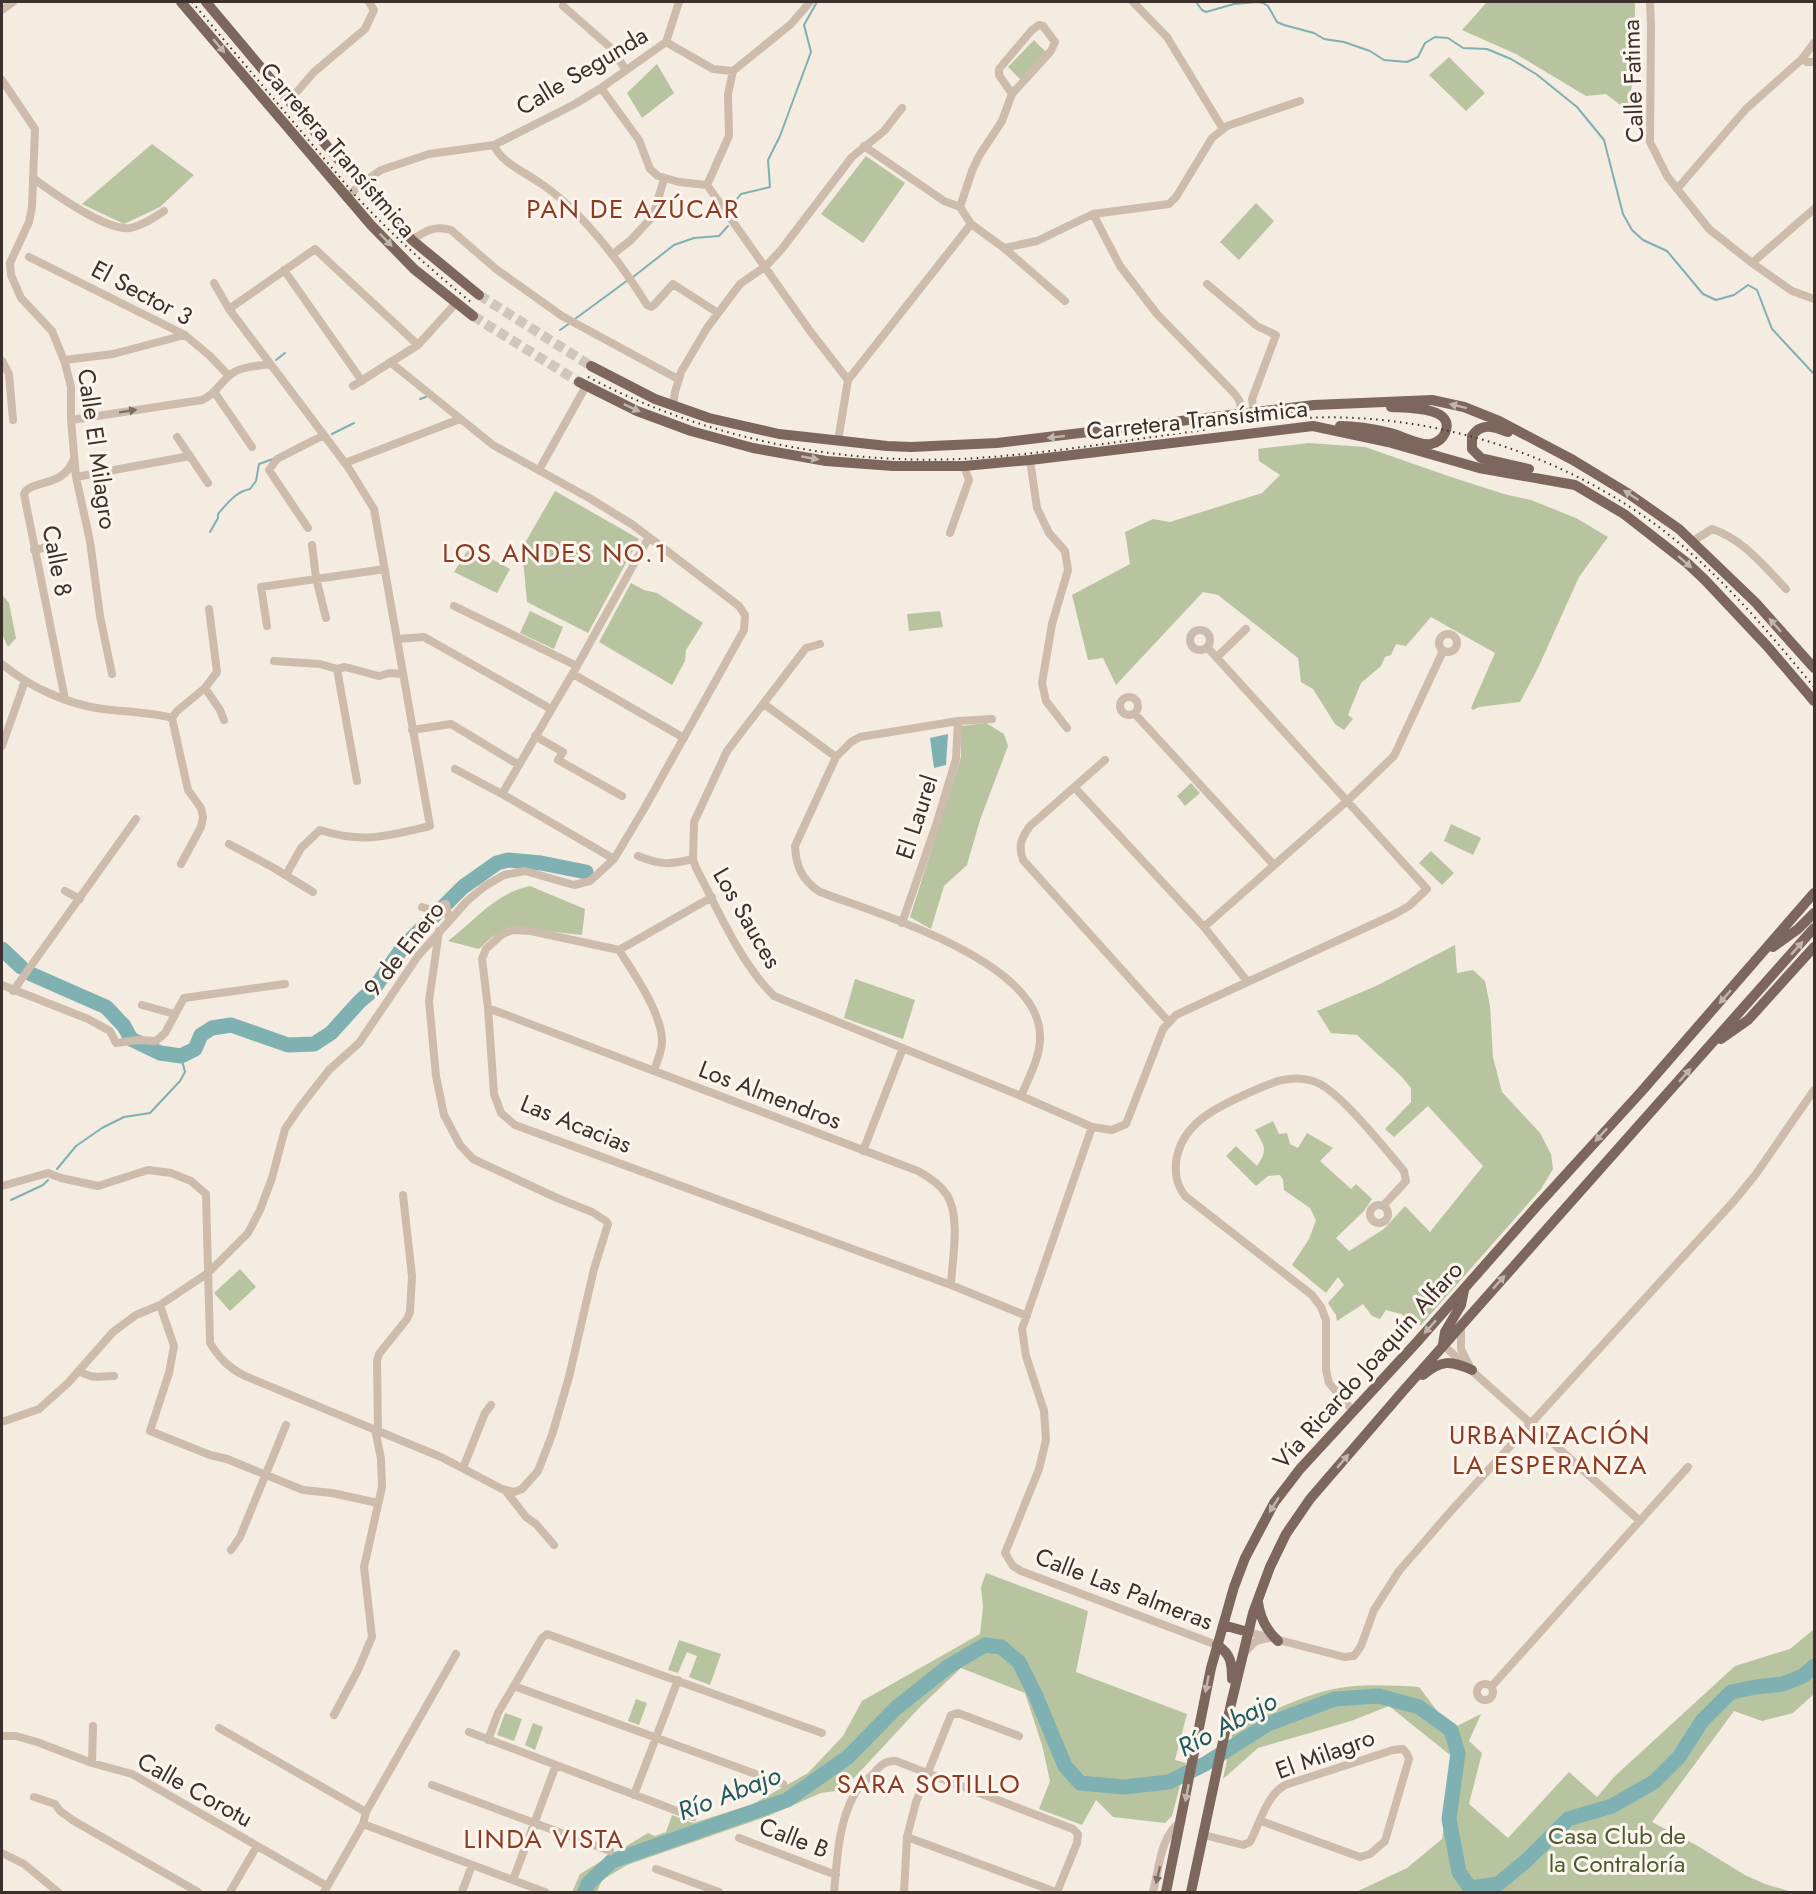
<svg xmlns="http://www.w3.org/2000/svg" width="1816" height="1894" viewBox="0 0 1816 1894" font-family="Jost,sans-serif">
<rect width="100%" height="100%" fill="#f4ebe1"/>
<path fill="#b8c4a0" d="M1487,2H1635L1634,73L1628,111L1606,94L1586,96L1516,54L1462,30Z
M1034,40L1047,53L1022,81L1008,67Z
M1449,57L1485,93L1466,111L1429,75Z
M657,64L674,93L642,118L627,93Z
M152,144L194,175L160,207L124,224L82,204Z
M866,156L905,183L863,243L821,214Z
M1256,203L1274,221L1239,260L1220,242Z
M1309,443L1365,447L1451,477L1504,494L1531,500L1576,518L1608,537L1579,577L1538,668L1520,702L1479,707L1473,710L1471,708L1495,653L1431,617L1406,646L1396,644L1391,655L1385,657L1381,666L1361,683L1348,715L1353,719L1344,730L1335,724L1313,689L1301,682L1298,658L1218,595L1203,592L1116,685L1103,658L1088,660L1072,595L1130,564L1125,532L1153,519L1170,522L1262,493L1280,475L1259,461L1258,449Z
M555,491L639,539L588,633L527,602L522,548Z
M470,547L510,569L497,593L454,572Z
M631,583L644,590L657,593L703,623L686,650L685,661L672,685L599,642Z
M2,595L9,603L16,638L8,647L2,634Z
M530,611L563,627L554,649L520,633Z
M940,611L943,627L909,631L907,614Z
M986,723L1004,734L1008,746L980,820L967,865L944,886L931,929L910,917L961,757V726Z
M1191,783L1200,793L1185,806L1177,796Z
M1451,824L1481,838L1473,855L1444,841Z
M1431,851L1454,873L1442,885L1419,863Z
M530,886L585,909L582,935L509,927L492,937L479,949L448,941C475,921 495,893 530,886Z
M1455,945L1457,973L1473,970L1485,981L1490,1006L1493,1057L1502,1092L1540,1133L1551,1154L1553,1169L1541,1189L1421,1325L1414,1324L1401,1314L1386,1310L1380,1319L1372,1316L1363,1304L1337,1321L1336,1315L1328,1303L1344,1285L1338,1277L1326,1293L1292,1265L1309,1239L1316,1220L1310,1208L1284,1190L1283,1180L1280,1175L1268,1176L1256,1186L1226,1156L1236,1146L1257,1166C1268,1149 1265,1147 1255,1130L1273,1121L1279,1134L1287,1133L1290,1144L1298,1148L1307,1133L1333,1148L1320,1161L1351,1189L1356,1184L1372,1199L1364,1211L1336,1238L1349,1251L1384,1229L1405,1206L1430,1232L1483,1166L1428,1106L1394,1137L1385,1129L1411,1102V1088L1401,1076L1357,1035L1331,1033L1317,1011L1376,986Z
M855,979L915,1000L903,1039L844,1018Z
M240,1269L256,1287L230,1311L214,1293Z
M986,1573L1088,1611L1076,1672L1187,1714L1175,1760L1186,1763L1172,1816L1165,1823L1113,1817L1096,1800L1082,1825L1039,1809L1050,1781L1042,1745L1025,1693L961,1668L920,1707L843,1790L821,1793L768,1816L627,1865L602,1880L597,1892H572L580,1874L648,1833L655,1836L666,1832L672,1815L693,1823L753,1804L808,1773L843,1736L862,1701L980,1634L983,1607L981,1587Z
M1814,1629V1694L1793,1713L1762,1721L1734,1711L1652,1822L1696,1845L1745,1875L1765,1884L1792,1892H1356L1407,1868L1442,1839L1455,1759L1389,1706L1351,1721L1258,1748L1223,1779L1235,1721C1265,1717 1290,1701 1318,1693C1352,1683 1384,1685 1419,1687L1451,1729L1481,1714L1469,1741L1482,1753L1469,1804L1508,1838L1569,1772L1597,1797L1615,1776L1735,1666L1790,1649Z
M679,1640L721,1654L710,1685L689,1677L697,1656L687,1652L678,1673L668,1670Z
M636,1699L647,1703L639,1725L628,1721Z
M505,1713L522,1719L514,1741L497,1735Z
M533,1723L543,1727L535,1750L525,1745Z"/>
<path fill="#7fb0b2" d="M948,734L946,765L934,768L930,738Z"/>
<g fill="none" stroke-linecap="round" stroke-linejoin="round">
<path stroke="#7fb0b2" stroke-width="2" d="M1196,2L1202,10L1206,12L1234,4L1257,2L1263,3L1268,6L1277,22L1284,25L1314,33L1324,39L1344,42L1370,51L1384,60L1407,62L1418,57L1425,43L1435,37L1448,38L1463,48L1487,49L1511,59L1536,74L1577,107L1604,140L1623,214L1632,230L1643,240L1667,251L1703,294L1716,300L1734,295L1748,285L1757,290L1772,329L1814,374
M733,204L741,194L770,187L768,160L780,136L811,52L804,25L817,2
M633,277L674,245L694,238L719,236L728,226
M575,319L628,280
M560,330L570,323
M276,360L285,353
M420,399L426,397
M332,434L354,423
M210,532L218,518V514C227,504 235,492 250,489L256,481L259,464L273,459
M57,1169L76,1146L102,1128L124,1117L150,1113L180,1081L185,1072L181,1056
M11,1200L43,1185L48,1180"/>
<path stroke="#7fb0b2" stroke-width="15" d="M2,949L21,967
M31,974L106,1007L124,1026L131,1039L160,1053L181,1056L195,1049L201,1035L212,1028L231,1025L288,1045L314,1044L331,1033L360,1001L373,990L403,947L463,887L497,863L508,860L541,863L586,872
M585,1892L588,1884L612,1861L787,1800L848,1757L896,1708L949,1666L985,1645L1001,1647L1019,1662L1035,1694L1065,1766L1080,1783L1124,1787L1169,1782L1205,1764L1268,1724L1335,1699L1379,1696L1419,1707L1451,1730L1458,1753L1449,1819L1459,1872L1470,1888L1498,1884L1527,1860L1568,1819L1612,1806L1654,1782L1679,1757L1702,1721L1731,1692L1756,1687L1783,1684L1803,1676L1814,1666"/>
<path stroke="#cfc6bd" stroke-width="10" stroke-dasharray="10 5" stroke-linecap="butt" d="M479,295L591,366
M473,316L579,382"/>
<path stroke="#cdbbac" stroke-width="8" d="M1133,2L1167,37L1223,129
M1650,2L1651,25L1650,142L1667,176L1709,229L1752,263L1792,291L1814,299
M563,6L611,48L626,70
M2,10L13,2
M666,42L713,69L733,71
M1802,59L1807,62H1814
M2,80L35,129L32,207L29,222L10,263L11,275L21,298L52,331L65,363L71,387V420L76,477L90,541L100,616L112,674
M601,88L639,140L650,169L658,176L679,182L707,185
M289,101L314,72L365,29L374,10L369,2
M494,145C500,162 526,173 540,183C581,210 621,263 647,305L651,307L654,305L673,284L718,313
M864,146L944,201L960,207L971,224L1004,248L1065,301
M33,178C53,193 106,231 130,228C142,226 153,218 164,211
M707,185L810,331L848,380
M707,185L729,136L728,94L733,71L791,24L810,2
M1677,189L1746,109L1802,59L1814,43
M346,198L361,184L381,170L429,154L494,145L575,104L601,88L666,42L679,2
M960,207L972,171L979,156L1002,121L1012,94L1051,51L1055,42L1043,26L1039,25L1032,30L999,69V75L1012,94
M1093,214L1120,266L1157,314L1234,393L1239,400L1243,414
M412,240C425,231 435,225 451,230L496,269L562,316L678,379
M1004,248L1037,241L1093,214L1169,204L1176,197L1212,138L1227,126L1300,101
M612,255L631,240L653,216L664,179
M29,257L185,335L210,356L229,376
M1752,263L1814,209
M284,270L362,381
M214,283L229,309L348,467L374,509L430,826C388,836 363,844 320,830L301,848L286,875
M1207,284L1257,326L1276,335L1252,399L1254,412
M229,309L315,249L418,345
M65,360L113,354L185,335
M2,361L9,374L13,420
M353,386L418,345L456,303
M215,393L252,447
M673,405L675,392L681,372L707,328L740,284L766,266L781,250L852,157L884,131L902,108
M71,420L202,400C218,393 222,378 236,371C246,366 259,366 270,364
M177,437L208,483
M838,441L848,380L971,224
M1030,460L1037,508L1049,533L1065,551L1068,570L1052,624L1042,683L1046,701L1067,728
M345,463L460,419
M539,470L586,386
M76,477L190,456
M308,528L269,470L277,459L324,435
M950,533L969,480L964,466
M1693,541L1712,529C1743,539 1764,566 1786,589
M312,545L316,578L326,618
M34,550L53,546
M454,606L577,666
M267,626L261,587L385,569
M1190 640a10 10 0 1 1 20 0a10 10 0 1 1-20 0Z
M1439 643a9 9 0 1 1 18 0a9 9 0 1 1-18 0Z
M398,639L424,637L551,709
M820,644L806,648L727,751L694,822L693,859L696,868C718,909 740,963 774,996L1021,1096L1092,1127L1112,1130L1126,1124L1163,1029L1176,1015L1393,915L1409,906L1427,889L1207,647
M1217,657L1246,629
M274,661L320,664L337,669L345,667L379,676L390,673L403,674
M2,664C30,687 66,704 103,709C126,712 150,712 172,718
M337,669L357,781
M573,674L684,738
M205,688L220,710L224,720
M1120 706a9 9 0 1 1 18 0a9 9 0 1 1-18 0Z
M65,699L24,494C30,479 63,489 74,459
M764,704L836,757
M1135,714L1274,865
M172,718L188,790L201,808L203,817L201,827L181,864
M172,718L177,711L205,688L217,672L209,609
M992,719L958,721L860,737L851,742L836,757L795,846C796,867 802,880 820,892C878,914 1038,960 1040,1035C1041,1056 1029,1077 1021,1096
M412,730L451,724L519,765
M535,736L563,752L558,760L622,796
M2,746L25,681
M1105,760L1030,826C1021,838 1018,846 1023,860L1169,1022
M455,769L502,794L614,859
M1075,788L1204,927L1247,981
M502,794L577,666L649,537
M229,844L274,868L313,892
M638,856C661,865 669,865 693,859
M65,891L80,899
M712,897L619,950L531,931L512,930L501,935L486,949L482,959L488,1008L494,1094L501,1113L515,1125L951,1285L1027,1316
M422,907L431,910L446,904L449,920
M902,923L937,822L956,759L958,721
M1204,927L1347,801L1394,756L1443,651
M619,950C634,974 660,1010 662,1039C663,1049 657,1061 654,1071
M2,985L88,1019L110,1031L116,1043L138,1040L156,1041L165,1033L184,998L285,984
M13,991L136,819
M142,1005L174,1014
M488,1008L918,1171C929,1177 940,1184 947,1195C961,1217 952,1260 951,1285
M1092,1127L1022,1329L1026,1356L1044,1411L1046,1440L1039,1469L1005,1553L1013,1566L1021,1571L1217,1645
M863,1151L903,1048
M2,1186L48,1173L61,1178L98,1186L148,1170L171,1173L191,1181L206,1194L210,1343C220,1359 229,1368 245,1376L441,1457L502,1489L514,1492L522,1489L538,1471L552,1435L569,1377L594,1269L608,1224L606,1221L592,1212L557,1198L473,1159L460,1145L444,1115L436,1076L429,1001L439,931
M1370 1214a9 9 0 1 1 18 0a9 9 0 1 1-18 0Z
M160,1305L174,1346L169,1373L150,1431L210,1455L227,1459L303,1490L332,1493L378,1503
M1461,1325V1349L1469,1365
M1443,1345L1640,1521
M79,1371C96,1380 97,1376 114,1376
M1353,1411L1329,1383L1326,1370V1320L1321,1307L1312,1295L1185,1196C1177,1185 1175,1176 1176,1162C1181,1125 1213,1109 1244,1095C1267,1085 1288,1073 1313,1081C1338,1088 1385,1149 1404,1171L1406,1181L1383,1206
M2,1422L39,1409L68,1383L113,1332L136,1315L160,1305L208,1273L248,1233L260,1210L272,1178L285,1129L300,1107L329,1070L359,1043L418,956L467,901L485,886L504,875L525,871L574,885L590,881L614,859L644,809L744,630L745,615L739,606L633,525L591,499L493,445L390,362
M378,1431L377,1361L379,1354L407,1319L410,1312L412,1276L403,1195
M463,1468L485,1413L491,1405
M505,1490L526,1517L536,1524L554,1545
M231,1550L240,1537L286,1425
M1248,1632L1344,1657L1354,1656L1361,1646L1374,1610L1399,1571L1451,1511L1734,1201L1756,1174L1814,1090
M1244,1653L1256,1641L1268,1638
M1477 1692a8 8 0 1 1 16 0a8 8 0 1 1-16 0Z
M514,1686L783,1784
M1491,1687L1688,1467
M334,1715L358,1670L372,1637L364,1567L382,1487L381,1459L375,1429
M219,1728L366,1812
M469,1732L693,1817
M2,1736H16L37,1742L92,1763L132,1774L327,1886
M488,1740L498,1713L542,1638L547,1634L822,1733
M92,1763L93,1726
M432,1785L610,1851
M634,1795L678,1680
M34,1797L55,1804L60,1811L74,1821L198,1892
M363,1824L545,1892
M1204,1835L1243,1845L1250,1842C1260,1823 1266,1796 1285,1785L1393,1750L1403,1749L1407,1754L1409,1759L1385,1841L1370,1854L1360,1857L1261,1821
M907,1837L1056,1892
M739,1838L836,1875
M2,1853L24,1864L58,1892
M656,1869L719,1892
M513,1880L556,1765
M230,1892L257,1846
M324,1892L363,1824L366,1812L456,1654
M462,1892L472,1865
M834,1892C837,1861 838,1824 854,1795C858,1787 866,1781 873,1774C880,1766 885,1760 896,1761L1073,1829L1078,1834L1077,1843L1057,1892
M904,1892L907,1837L916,1802L951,1715L958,1713L1019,1736
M1153,1892C1159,1870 1160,1835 1181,1822"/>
<path stroke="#7d675c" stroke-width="10" d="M181,2L371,225L414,269L473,316
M206,2L337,158L412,240L479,295
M591,366L655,399L709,418L779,434L887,446L911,447L997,443L1314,405L1432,400L1464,407L1499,421L1573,460L1629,494L1679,529L1756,603L1814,668
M579,382L637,411L691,431L753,448L826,461L893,466H964L1030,460L1313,426L1388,442L1479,468L1575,485L1624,514L1687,563L1705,580L1767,646L1814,701
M1340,426C1357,426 1374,429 1391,433C1403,436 1419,446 1431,444C1437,443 1443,438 1445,433C1457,406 1404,408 1391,407
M1508,432C1494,427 1482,422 1472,436V449L1481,458L1529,469
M1773,947L1798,929L1814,913
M1721,1039L1748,1020L1814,947
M1443,1344L1445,1332L1461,1305L1464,1290
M1423,1375C1441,1360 1450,1360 1472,1370
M1258,1602C1260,1618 1266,1630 1278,1641
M1223,1625L1248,1632
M1217,1645C1231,1654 1232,1663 1232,1679
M1166,1892L1211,1668L1234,1587L1245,1558L1274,1503L1300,1469L1417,1342L1537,1206L1641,1092L1814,893
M1191,1892L1231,1704L1253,1613L1270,1567L1286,1534L1310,1499L1404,1390L1814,928"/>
<path stroke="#3b302b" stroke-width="2" stroke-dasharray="1.5 4.5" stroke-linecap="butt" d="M192,2L354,194C391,234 430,269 472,303
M588,377C706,439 845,467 977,458C1053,453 1128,440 1203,430C1236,425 1269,420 1303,418C1420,412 1542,447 1639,513C1708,559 1761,623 1814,687"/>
</g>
<defs><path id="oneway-solid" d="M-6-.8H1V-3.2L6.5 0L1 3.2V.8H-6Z" transform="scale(1.5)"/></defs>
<g fill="#c2b5ac">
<use href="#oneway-solid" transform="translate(219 46) rotate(50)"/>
<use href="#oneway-solid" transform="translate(386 240) rotate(46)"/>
<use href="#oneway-solid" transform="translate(1458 406) rotate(-166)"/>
<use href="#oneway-solid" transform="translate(632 408) rotate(25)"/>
<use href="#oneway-solid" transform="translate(1056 437) rotate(174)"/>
<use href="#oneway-solid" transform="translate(810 458) rotate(10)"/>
<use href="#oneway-solid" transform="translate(1631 495) rotate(-147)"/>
<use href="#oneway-solid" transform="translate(1685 562) rotate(41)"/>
<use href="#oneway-solid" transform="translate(1775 625) rotate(-132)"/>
<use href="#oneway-solid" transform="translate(1797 948) rotate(-49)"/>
<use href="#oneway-solid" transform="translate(1725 997) rotate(131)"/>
<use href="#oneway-solid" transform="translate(1685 1075) rotate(-49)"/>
<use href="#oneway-solid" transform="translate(1601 1135) rotate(133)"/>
<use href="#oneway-solid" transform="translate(1499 1282) rotate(-48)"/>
<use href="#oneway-solid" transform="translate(1430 1327) rotate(132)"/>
<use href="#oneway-solid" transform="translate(1343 1461) rotate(-50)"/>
<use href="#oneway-solid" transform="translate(1274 1505) rotate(122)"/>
<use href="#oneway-solid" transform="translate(1207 1684) rotate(101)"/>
<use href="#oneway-solid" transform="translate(1187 1793) rotate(101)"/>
</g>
<g fill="#7d6f65">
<use href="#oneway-solid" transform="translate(128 411) rotate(-9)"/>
<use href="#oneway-solid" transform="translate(1158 1875) rotate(103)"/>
</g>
<g text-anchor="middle" stroke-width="6" stroke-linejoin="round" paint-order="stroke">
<g font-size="24" fill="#3b302b" stroke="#fbf5ee">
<text transform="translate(582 71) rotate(-31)" y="8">Calle Segunda</text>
<text transform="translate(1633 81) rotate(-92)" y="8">Calle Fatima</text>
<text transform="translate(338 150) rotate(49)" y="8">Carretera Transístmica</text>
<text transform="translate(142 293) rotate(28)" y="8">El Sector 3</text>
<text transform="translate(1197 420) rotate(-6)" y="8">Carretera Transístmica</text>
<text transform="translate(97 449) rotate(82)" y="8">Calle El Milagro</text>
<text transform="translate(57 561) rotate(79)" y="8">Calle 8</text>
<text transform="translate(917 817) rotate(-72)" y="8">El Laurel</text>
<text transform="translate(747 918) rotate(60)" y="8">Los Sauces</text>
<text transform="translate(404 949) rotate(-52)" y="8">9 de Enero</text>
<text transform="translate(770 1095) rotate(21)" y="8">Los Almendros</text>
<text transform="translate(576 1124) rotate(22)" y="8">Las Acacias</text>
<text transform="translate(1368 1365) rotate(-48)" y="8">Vía Ricardo Joaquín Alfaro</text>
<text transform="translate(1124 1589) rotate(21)" y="8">Calle Las Palmeras</text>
<text transform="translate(1325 1754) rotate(-20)" y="8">El Milagro</text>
<text transform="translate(195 1790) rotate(29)" y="8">Calle Corotu</text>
<text transform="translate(794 1838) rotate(21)" y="8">Calle B</text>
</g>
<g font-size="24" fill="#4a5a2e" stroke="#fbf5ee">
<text x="1617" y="1844">Casa Club de<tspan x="1617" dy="28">la Contraloría</tspan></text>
</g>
<g font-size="26" letter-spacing="1.5" fill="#8c3b22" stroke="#fbf5ee">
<text x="633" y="218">PAN DE AZÚCAR</text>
<text x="555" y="562">LOS ANDES NO.1</text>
<text x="1550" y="1444">URBANIZACIÓN<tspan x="1550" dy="30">LA ESPERANZA</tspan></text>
<text x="929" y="1793">SARA SOTILLO</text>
<text x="544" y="1848">LINDA VISTA</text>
</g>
<g font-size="26" font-style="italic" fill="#1f5a5e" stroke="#fbf5ee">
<text transform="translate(1227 1724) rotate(-28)" y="9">Río Abajo</text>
<text transform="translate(729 1793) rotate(-21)" y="9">Río Abajo</text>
</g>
</g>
<rect width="1816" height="1894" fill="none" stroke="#3b302b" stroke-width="6"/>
</svg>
